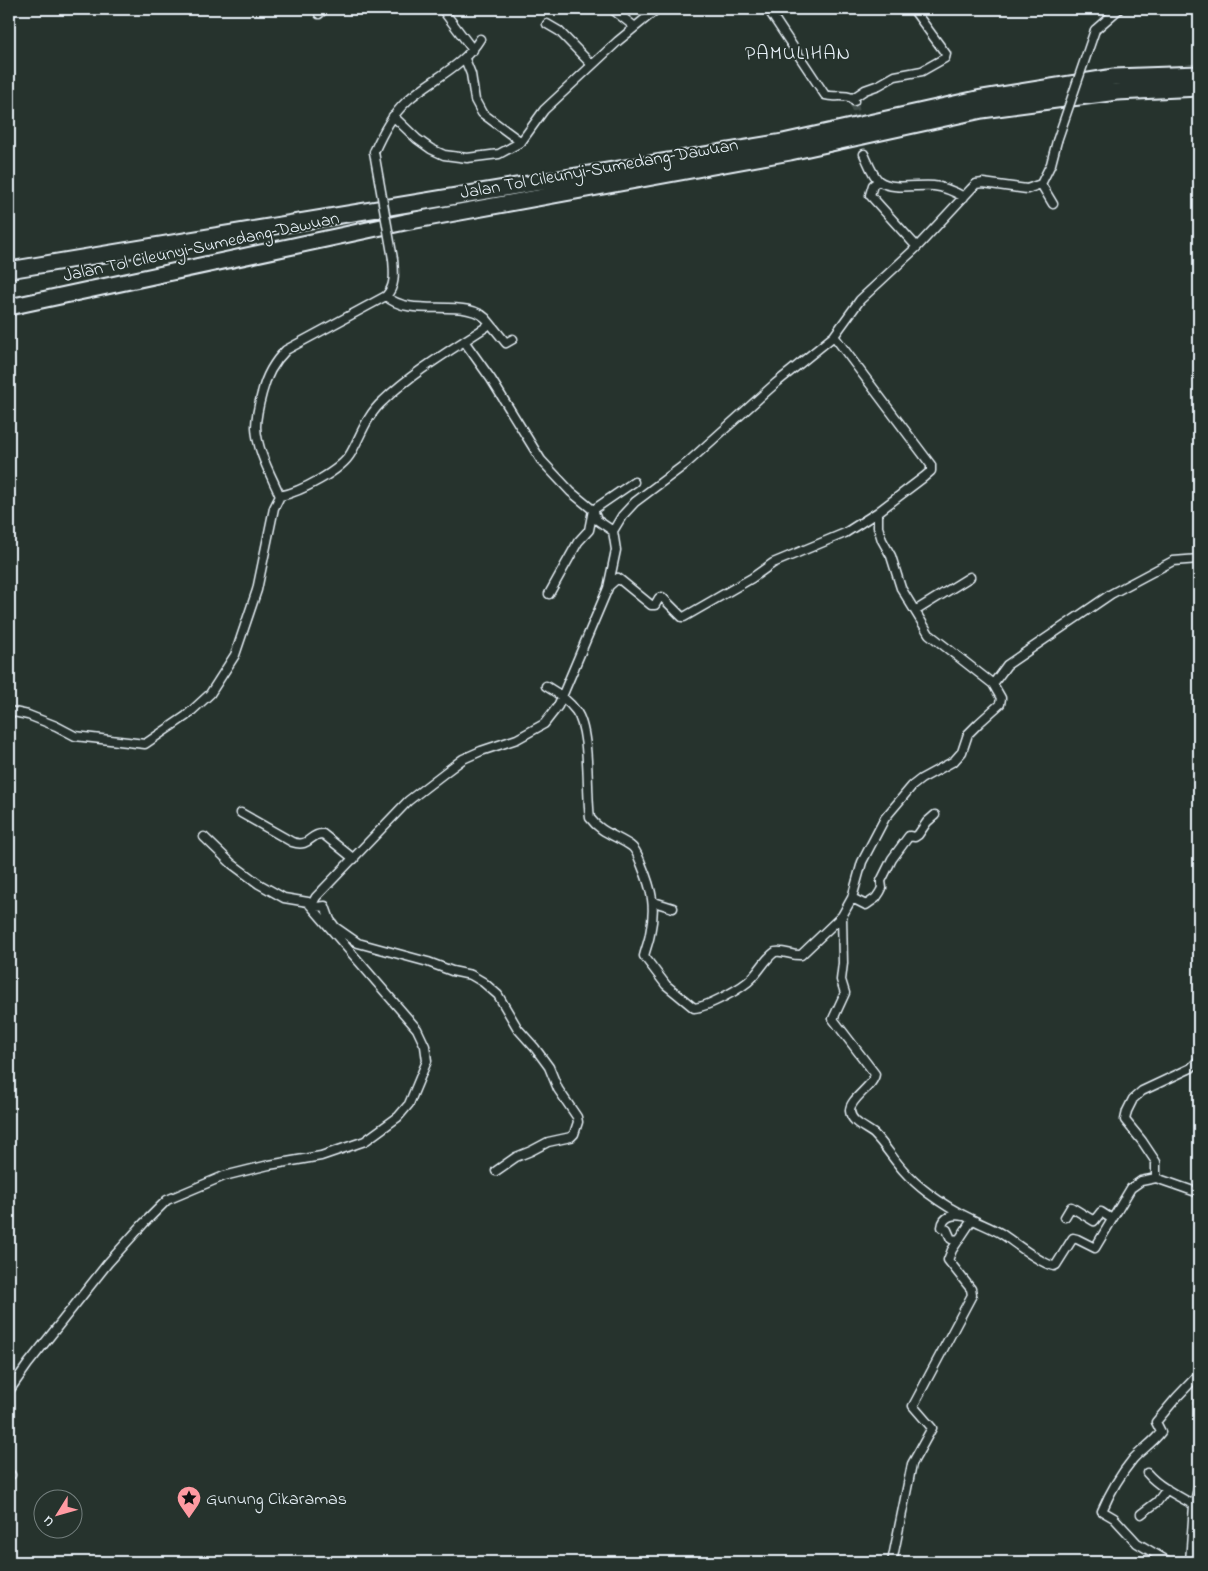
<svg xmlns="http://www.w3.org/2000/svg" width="1208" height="1571" viewBox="0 0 1208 1571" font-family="'Indie Flower',sans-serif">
<rect width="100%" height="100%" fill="#26332d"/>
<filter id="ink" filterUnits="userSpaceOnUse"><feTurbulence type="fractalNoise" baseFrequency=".02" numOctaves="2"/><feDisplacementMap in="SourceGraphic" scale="10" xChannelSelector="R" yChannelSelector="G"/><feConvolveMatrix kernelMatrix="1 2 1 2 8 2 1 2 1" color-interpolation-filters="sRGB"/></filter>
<g filter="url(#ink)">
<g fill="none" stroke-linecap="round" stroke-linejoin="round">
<path stroke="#43504b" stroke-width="8" stroke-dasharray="8 4" stroke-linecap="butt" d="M854,103L864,154"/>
<defs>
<path id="minor" d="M442,9L473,50
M612,9L635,27
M768,9L825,95C834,98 841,94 853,98L854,101
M319,14L324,9
M547,24L559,31L592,65
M1095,30L1119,9
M465,59L471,74L475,100L482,113L521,142
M853,98L865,90L879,85L895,76L922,71L945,58L946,54L913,9
M393,116L417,139L431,149L444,155L467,158L499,154L521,142L544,110L618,41L657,9
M374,152C383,132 392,115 408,100C431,79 463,67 480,39
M864,154C868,162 872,175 879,181C893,191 919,184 934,186C945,187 955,192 964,197
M878,181L873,185L870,195L917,247
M1041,184L1053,204
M489,322L506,343L513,339
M834,336L931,465V471L924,477L878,512V527L882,540L891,556L901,588L929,634L993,684L1007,665L1111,594L1173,561L1199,559
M464,341L491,379L541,460L571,492L593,510L597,520L613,531
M280,496C300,492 341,471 351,453C361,435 367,415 383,401C413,372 451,350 486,327L489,322C470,295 411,320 386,296
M609,586L618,578L651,605H655L659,598L662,597L682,617H684L752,578L773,563L845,533L878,512
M549,594L578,542L589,530L593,510L634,482
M915,611L970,577
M546,686C558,693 568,700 576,711C591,731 586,791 590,818C601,833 617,836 631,846C637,850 639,859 642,866C652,890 656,907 650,934C649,941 646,948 644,956L666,985L694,1008C707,1007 743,988 752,978C760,970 766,958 775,952C784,950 792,956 801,955L842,916L852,898L862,862L885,818L912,786L921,779L954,761L962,752L968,734L979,723L1000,704L1001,698L993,684
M9,711L28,715L56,726L75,736L145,744L186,716L210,694L235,655L257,590L274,508L280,496C271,475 257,451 256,427C256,416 259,404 262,393C266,376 273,363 286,350L386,296C396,286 394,272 393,259
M241,813L292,842C311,848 309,833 323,834L354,859
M204,837L232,864L259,884L284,898L308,902L311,906L316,907L325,906L330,920L335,927L358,943L428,962L452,971L471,975L483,982L498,995L518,1029L535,1048L549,1067L558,1089L577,1117L578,1122L574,1134L571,1137L548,1142L531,1151L516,1157L496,1171
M852,898L866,905L876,898L880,892L882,888L881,881L892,859L909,836L915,837L918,835L927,822L935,815
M654,902L673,908
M842,916L843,963L841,980L845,993L833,1019L875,1074C874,1086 849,1099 850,1111C851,1123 867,1128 874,1134C885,1145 893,1159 903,1170C910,1178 920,1187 928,1193C940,1202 958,1213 971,1219C981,1224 992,1228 1002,1234C1014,1242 1041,1264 1054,1266L1056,1265L1073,1238L1077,1239L1095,1248L1131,1188L1141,1181L1156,1178
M1199,1060L1191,1068L1142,1091L1133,1099L1127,1111L1125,1120L1142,1141L1156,1162V1178L1199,1193
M1065,1217L1071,1207L1094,1221L1101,1212L1112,1219
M959,1240L951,1239L947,1230L942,1227C943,1216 954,1214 963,1216
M9,1391L28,1364L108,1263L144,1223L167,1200L224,1176L269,1165L321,1156L365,1141L398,1117L409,1104L427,1061L425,1046L417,1029L311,906L316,897L408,801L447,771L463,759L481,751L517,739L544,724L558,706L608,588L616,550L613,531L622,516L635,502L687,463L776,383L834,336L860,300L917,247L971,189L976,184L983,183L1027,189L1041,184L1051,164L1057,141
M1198,1403L1199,1402
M9,1473L11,1475
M1147,1473C1159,1487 1178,1496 1194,1505
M1141,1514L1157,1502L1167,1489
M892,1562L912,1464L932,1428L913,1406L972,1295L971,1289L948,1260L952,1250L972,1220
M1169,1562L1137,1543L1114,1518L1102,1511C1110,1492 1120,1475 1133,1459C1142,1449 1153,1443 1161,1432L1156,1422L1177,1397L1199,1374
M1190,1562L1194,1505L1199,1485"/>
<path id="motorway" d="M9,270L783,142L977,99L1114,77L1199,74
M9,307L405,222L790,152L982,110L1117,92L1199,88"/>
</defs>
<use href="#minor" stroke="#e8f1f8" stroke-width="11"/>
<use href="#motorway" stroke="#e8f1f8" stroke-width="19"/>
<use href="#minor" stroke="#26332d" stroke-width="8"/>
<use href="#motorway" stroke="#26332d" stroke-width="15"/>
<defs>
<path id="minor-bridge" d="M1057,141L1095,30
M374,152L393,259"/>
</defs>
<use href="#minor-bridge" stroke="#e8f1f8" stroke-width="11" stroke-linecap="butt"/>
<use href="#minor-bridge" stroke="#26332d" stroke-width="8"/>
</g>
</g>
<defs>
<symbol id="sight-pin" viewBox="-11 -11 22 30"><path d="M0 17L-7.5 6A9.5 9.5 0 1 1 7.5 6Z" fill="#ff9aa2" stroke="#26332d"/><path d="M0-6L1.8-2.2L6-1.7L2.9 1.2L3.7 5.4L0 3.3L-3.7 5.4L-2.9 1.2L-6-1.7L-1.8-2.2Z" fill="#111"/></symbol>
</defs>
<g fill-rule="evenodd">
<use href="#sight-pin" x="175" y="1484" width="28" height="38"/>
</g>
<g text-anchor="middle" stroke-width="4" stroke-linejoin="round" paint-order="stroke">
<g font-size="18" fill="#e8f1f8" stroke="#26332d">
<text transform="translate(599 168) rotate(-10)" y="6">Jalan Tol Cileunyi–Sumedang–Dawuan</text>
<text transform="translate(201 246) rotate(-12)" y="6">Jalan Tol Cileunyi–Sumedang–Dawuan</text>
</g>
<g font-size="18" fill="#e8f1f8" stroke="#26332d" text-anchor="start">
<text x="206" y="1504">Gunung Cikaramas</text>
</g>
<g font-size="20" letter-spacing="1" fill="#e8f1f8" stroke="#26332d">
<text x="798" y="59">PAMULIHAN</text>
</g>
</g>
<rect width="1208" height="1571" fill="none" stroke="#26332d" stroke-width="30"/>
<rect x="15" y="15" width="1178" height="1541" fill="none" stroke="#e8f1f8" stroke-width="2" filter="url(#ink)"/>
<g transform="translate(58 1514) rotate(233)"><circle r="24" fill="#26332d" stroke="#747f7e"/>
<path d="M0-4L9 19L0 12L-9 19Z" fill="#ff9aa2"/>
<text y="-8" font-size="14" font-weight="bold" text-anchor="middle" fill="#e8f1f8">U</text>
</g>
</svg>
